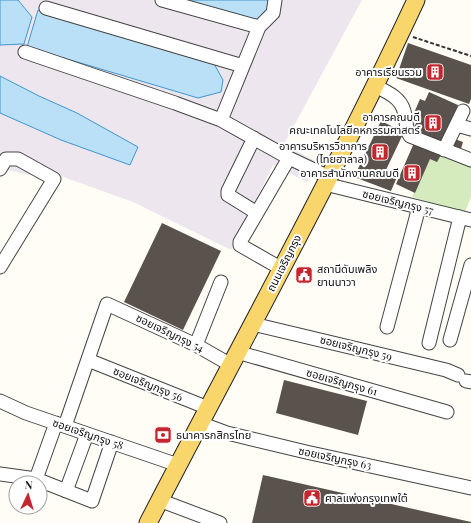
<svg xmlns="http://www.w3.org/2000/svg" width="471" height="523" viewBox="0 0 471 523" font-family="'Playfair Display','Noto Sans Thai',serif">
<rect width="100%" height="100%" fill="#fffdf5"/>
<path fill="#eee6ef" d="M18,0H362L284,144L317,162L312,173L307,182L273,165L231,250L133,202L52,173L28,175L0,168V113L25,124L39,96L0,76V45L24,44L32,17Z"/>
<path fill="#d5ebbd" d="M434,149L471,163V197L465,212L412,197Z"/>
<path fill="#b9e0f7" stroke="#3f96cf" d="M0,0H18L32,17L24,44L0,45Z
M172,0H269L270,10L254,23Z
M38,10L212,60L223,80L221,92L198,98L27,47Z
M0,76L39,96L77,113L138,147L130,165L61,140L0,113Z"/>
<path fill="#5a524d" d="M408,43L471,65V99L469,104L396,78Z
M429,92L458,105L440,143L413,130L419,116L414,113L420,99L425,101Z
M381,121L404,132L385,172L397,177L391,191L354,177Z
M452,138L463,142L460,152L449,149Z
M414,143L441,155L437,162L430,159L415,193L396,184Z
M162,223L221,251L183,330L124,302Z
M284,380L367,401L358,435L276,413Z
M263,475L471,522V523H252Z"/>
<g fill="none" stroke-linecap="round" stroke-linejoin="round">
<defs>
<path id="minor" d="M162,0L259,27
M46,8L243,66
M25,52L175,103L221,120L289,158L329,177
M375,86C387,92 400,97 404,111C407,120 405,128 410,136L471,160
M221,120L259,27L273,13L275,0
M457,125L471,129
M254,138L228,191V195L257,213
M444,150L463,111
M0,169L6,159H18L54,179L0,267
M325,184L471,220
M282,269L240,245V242L289,158
M253,324L446,370L458,375
M387,327L419,207
M450,340L471,265
M429,343L460,217
M196,345L221,282
M237,352L447,412
M88,360L208,408
M466,381L471,382
M0,401L26,413L178,465
M56,423L36,479L92,501L112,442
M200,423L227,433L306,452L471,488
M65,426L107,304L196,345L231,365
M0,474L36,479
M66,491L87,434
M159,500L220,523"/>
<path id="major" d="M148,523C238,349 333,178 416,0"/>
</defs>
<use href="#minor" stroke="#444" stroke-width="15"/>
<use href="#major" stroke="#222" stroke-width="19"/>
<path stroke="#333" stroke-width="2" stroke-dasharray="4 2" stroke-linecap="butt" d="M413,37L471,56"/>
<use href="#minor" stroke="#fff" stroke-width="13"/>
<use href="#major" stroke="#f9d66b" stroke-width="17"/>
</g>
<defs>
<symbol id="building-square" viewBox="-11 -11 22 22"><rect x="-9" y="-9" width="18" height="18" rx="4" fill="#c4262e" stroke="#fff"/><path d="M-4-6H4V6H1V3H-1V6H-4ZM-2.5-4.3h1.7v1.8h-1.7ZM.8-4.3h1.7v1.8H.8ZM-2.5-1h1.7V.8h-1.7ZM.8-1h1.7V.8H.8Z" fill="#fff"/></symbol>
<symbol id="civic-square" viewBox="-11 -11 22 22"><rect x="-9" y="-9" width="18" height="18" rx="4" fill="#c4262e" stroke="#fff"/><path d="M-.6-6.5H3V-4.5H.6V-3L4-1V1h2V6H-6V1h2V-1L-.6-3ZM-1.2 2.5V6h2.4V2.5Z" fill="#fff"/></symbol>
<symbol id="bank-square" viewBox="-11 -11 22 22"><rect x="-9" y="-9" width="18" height="18" rx="4" fill="#c4262e" stroke="#fff"/><path d="M-6-4H6V4H-6ZM0-2.3a2.3 2.3 0 1 0 0 4.6a2.3 2.3 0 1 0 0-4.6Z" fill="#fff"/></symbol>
</defs>
<g fill-rule="evenodd">
<use href="#building-square" x="425" y="62" width="20" height="20"/>
<use href="#building-square" x="423" y="113" width="20" height="20"/>
<use href="#building-square" x="370" y="142" width="20" height="20"/>
<use href="#building-square" x="402" y="163" width="20" height="20"/>
<use href="#civic-square" x="294" y="265" width="20" height="20"/>
<use href="#bank-square" x="153" y="425" width="20" height="20"/>
<use href="#civic-square" x="302" y="488" width="20" height="20"/>
</g>
<g text-anchor="middle" stroke-width="4" stroke-linejoin="round" paint-order="stroke">
<g font-size="11" fill="#111" stroke="#fff" text-anchor="end">
<text x="422" y="76">อาคารเรียนรวม</text>
<text x="420" y="121">อาคารคณบดี<tspan x="420" dy="13">คณะเทคโนโลยีคหกรรมศาสตร์</tspan></text>
<text x="367" y="150">อาคารบริหารวิชาการ<tspan x="367" dy="13">(ไทยฮาลาล)</tspan></text>
<text x="399" y="177">อาคารสำนักงานคณบดี</text>
<text x="317" y="273" text-anchor="start">สถานีดับเพลิง<tspan x="317" dy="13">ยานนาวา</tspan></text>
<text x="176" y="439" text-anchor="start">ธนาคารกสิกรไทย</text>
<text x="325" y="502" text-anchor="start">ศาลแพ่งกรุงเทพใต้</text>
</g>
<g font-size="11" fill="#111" stroke="#fff">
<text transform="translate(398 202) rotate(14)" y="4">ซอยเจริญกรุง 57</text>
<text transform="translate(284 263) rotate(-63)" y="4">ถนนเจริญกรุง</text>
<text transform="translate(170 333) rotate(26)" y="4">ซอยเจริญกรุง 54</text>
<text transform="translate(356 348) rotate(14)" y="4">ซอยเจริญกรุง 59</text>
<text transform="translate(342 382) rotate(16)" y="4">ซอยเจริญกรุง 61</text>
<text transform="translate(148 384) rotate(22)" y="4">ซอยเจริญกรุง 56</text>
<text transform="translate(88 434) rotate(19)" y="4">ซอยเจริญกรุง 58</text>
<text transform="translate(335 458) rotate(12)" y="4">ซอยเจริญกรุง 63</text>
</g>
</g>
<g transform="translate(28 495) rotate(4)"><circle r="19" fill="#ffffff" stroke="#a0a0a0"/>
<path d="M0-3L7 15L0 10L-7 15Z" fill="#c4262e"/>
<text y="-6" font-size="11" font-weight="bold" text-anchor="middle" fill="#111111">N</text>
</g>
</svg>
